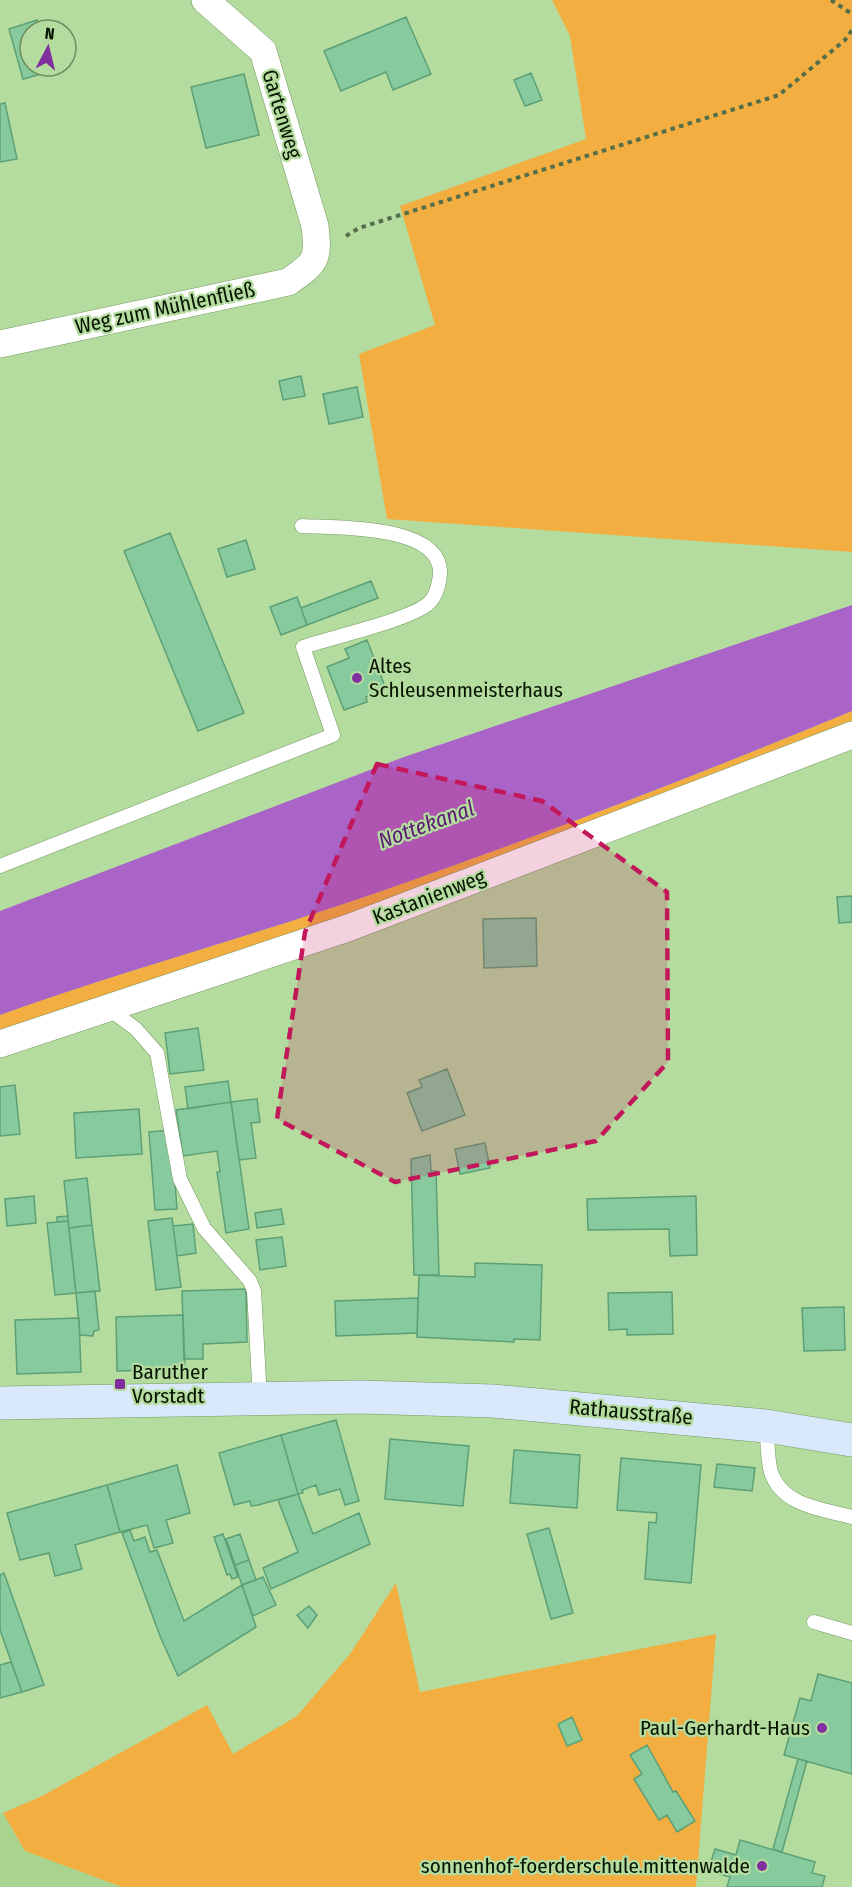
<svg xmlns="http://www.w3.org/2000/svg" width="852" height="1887" viewBox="0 0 852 1887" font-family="'Fira Sans Condensed',sans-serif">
<rect width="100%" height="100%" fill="#b4dc9f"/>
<path fill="#a8d490" d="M3,1813L25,1851L122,1887H0V1814Z"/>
<path fill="#f2ae41" d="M552,0H852V552L387,519L359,354L435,325L400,206L586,139L570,36Z
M852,711V724L339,924L0,1032V1015C124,970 252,936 376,893C537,837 695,776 852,711Z
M396,1583L420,1692L716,1634L696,1887H122L25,1851L3,1813L42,1796L207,1705L233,1754L297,1716L350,1654Z"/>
<path fill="#aa63c7" d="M852,605V711C695,776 537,837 376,893C252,936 124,970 0,1015V911L404,757Z"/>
<path fill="#87ca9e" stroke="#5da076" stroke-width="1.5" d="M406,17L431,74L393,90L386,72L341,91L324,51Z
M37,20L40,30H30V66H50L52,71L23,79L9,29Z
M531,73L542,100L525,106L514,80Z
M244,74L259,135L206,148L191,87Z
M5,103L17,159L0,162V104Z
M301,376L305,396L283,400L279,381Z
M357,387L363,417L329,424L323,394Z
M170,533L244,713L198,731L124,551Z
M246,540L255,569L227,577L218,549Z
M371,581L378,598L307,625L301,608Z
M297,597L307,625L281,635L270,607Z
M367,640L386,689L366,697L367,702L344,710L327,667L349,658L345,649Z
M852,896V922L839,923L837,897Z
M536,918L537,966L484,968L483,919Z
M198,1028L204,1070L170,1074L165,1033Z
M447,1069L465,1115L422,1131L407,1093L422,1087L419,1080Z
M228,1081L231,1102L188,1109L185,1087Z
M15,1085L20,1134L0,1136V1087Z
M257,1099L260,1122L251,1123L256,1158L239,1160L231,1102Z
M231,1102L249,1229L226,1233L217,1172H220L217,1151L183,1156L176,1110Z
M139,1109L142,1154L76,1158L74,1113Z
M171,1130L177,1209L155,1210L149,1132Z
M485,1143L490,1168L460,1174L455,1149Z
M430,1155L431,1171H436L439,1275H414L411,1159Z
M87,1178L92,1225L69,1228L64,1181Z
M34,1196L36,1223L7,1226L5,1199Z
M696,1196L697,1255L670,1256L669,1229L588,1230L587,1199Z
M281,1209L284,1224L257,1228L255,1213Z
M68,1216V1221L57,1222V1217Z
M172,1218L181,1287L156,1290L148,1221Z
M68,1221L76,1293L55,1295L47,1223Z
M193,1224L196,1253L177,1256L173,1226Z
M92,1225L100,1291L76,1293L69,1228Z
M282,1237L286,1266L260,1270L256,1240Z
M475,1263L542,1265L540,1340L514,1339V1342L417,1337L419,1275L475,1277Z
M246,1289L247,1342L203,1344V1359H184L182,1291Z
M95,1291L99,1330L94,1331L93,1336L80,1335L76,1293Z
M672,1292L673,1334L627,1335V1329L609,1330L608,1293Z
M418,1298L417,1333L336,1336L335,1301Z
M844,1307L845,1350L804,1351L802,1308Z
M183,1315L185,1369L117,1371L116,1317Z
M79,1318L81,1372L17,1374L15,1320Z
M336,1420L359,1501L345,1505L340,1489L319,1495L316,1485L302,1490L303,1493L298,1494L281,1435Z
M281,1435L298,1494L258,1505L251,1506L250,1501L234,1505L219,1453Z
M390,1439L469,1446L463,1506L385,1499Z
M514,1450L580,1455L577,1508L510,1503Z
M621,1458L701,1465L691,1583L645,1579L649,1522L656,1523L657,1513L617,1510Z
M717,1464L755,1468L752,1491L714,1487Z
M177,1465L190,1513L166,1520L173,1543L154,1548L147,1525L120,1532L107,1485Z
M107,1485L120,1532L75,1545L82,1569L55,1576L49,1553L20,1560L7,1513Z
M298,1494L313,1534L359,1513L370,1544L271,1589L263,1568L298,1552L278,1500Z
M549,1528L573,1613L551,1619L527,1534Z
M130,1530L134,1541L145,1537L150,1552L157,1550L184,1621L242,1585L256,1627L178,1676L160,1636L122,1533Z
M223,1534L238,1577L232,1579L230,1574L227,1575L214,1537Z
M240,1534L249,1560L235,1565L226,1539Z
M249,1560L256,1580L242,1585L235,1565Z
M4,1573L44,1685L22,1692L0,1630V1575Z
M263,1577L276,1605L253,1616L242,1585Z
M309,1606L317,1615L308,1628L297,1615Z
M11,1662L22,1692L0,1698V1665Z
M818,1674L852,1683V1774L784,1755L800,1698L811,1701Z
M572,1717L582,1740L567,1746L558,1724Z
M647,1745L673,1792L676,1791L695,1821L677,1832L667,1815L659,1820L634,1779L642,1774L630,1755Z
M798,1759L807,1761L782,1852L773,1849Z
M740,1840L815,1862L812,1873L825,1876L822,1887H727L730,1877L708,1871L715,1849L736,1855Z"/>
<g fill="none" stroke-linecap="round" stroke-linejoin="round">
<defs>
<path id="service" d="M0,866L333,735L303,647C332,637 406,621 428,604C436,597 439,584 440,575C444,524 335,528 302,526
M109,1009L136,1029L157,1053L180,1179L204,1228L250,1281L254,1291L260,1399
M766,1426C768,1440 767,1458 771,1472C782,1506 822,1509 852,1517
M814,1622L852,1633"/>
<path id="minor" d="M0,344L288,282C316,263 319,260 315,226L263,51L205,0
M0,1044L348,928L852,735"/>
<path id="secondary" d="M0,1403L361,1397L493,1401L766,1426L852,1440"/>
</defs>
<use href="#service" stroke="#759a60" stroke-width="15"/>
<use href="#minor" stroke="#759a60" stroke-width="28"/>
<use href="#secondary" stroke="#759a60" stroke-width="34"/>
<path stroke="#556e49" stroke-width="4" stroke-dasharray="4.5 4.5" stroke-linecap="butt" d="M831,0L852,14
M346,236L359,228L779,95L845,40L852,30"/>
<use href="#service" stroke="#fff" stroke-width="14"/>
<use href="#minor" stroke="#fff" stroke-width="27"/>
<use href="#secondary" stroke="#d9e8fa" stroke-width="33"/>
</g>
<path fill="#c2185b" fill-opacity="0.2" stroke="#c2185b" stroke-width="4.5" stroke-dasharray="12 8" stroke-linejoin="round" d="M377,764L542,801L667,892L668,1062L596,1141L395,1182L277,1119L305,932Z"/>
<g fill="#802f9f" stroke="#b4dc9f" stroke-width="2">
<circle cx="357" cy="678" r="6"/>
<rect x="114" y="1378" width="12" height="12" rx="3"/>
<circle cx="822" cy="1728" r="6"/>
<circle cx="762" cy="1866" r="6"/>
</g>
<g text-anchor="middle" stroke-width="4.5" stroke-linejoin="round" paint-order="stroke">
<g font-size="21" fill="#061301" stroke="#b4dc9f">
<text transform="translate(282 114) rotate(73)" y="7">Gartenweg</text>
<text transform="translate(165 308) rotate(-12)" y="7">Weg zum Mühlenfließ</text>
<text transform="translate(429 897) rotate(-21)" y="7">Kastanienweg</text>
<text transform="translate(631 1412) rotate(5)" y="7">Rathausstraße</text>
</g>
<g font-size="21" fill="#061301" stroke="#b4dc9f" text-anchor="start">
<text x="369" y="673">Altes<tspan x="369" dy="24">Schleusenmeisterhaus</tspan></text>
<text x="132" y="1379">Baruther<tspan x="132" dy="24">Vorstadt</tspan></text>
<text x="810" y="1735" text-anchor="end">Paul-Gerhardt-Haus</text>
<text x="750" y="1873" text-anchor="end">sonnenhof-foerderschule.mittenwalde</text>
</g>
<g font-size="22" font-style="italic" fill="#5c1975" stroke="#b4dc9f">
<text transform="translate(426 824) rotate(-20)" y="8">Nottekanal</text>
</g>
</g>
<g transform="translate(48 48) rotate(7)"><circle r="28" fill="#b4dc9f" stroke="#6e8c60" stroke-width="1.5"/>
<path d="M0-4.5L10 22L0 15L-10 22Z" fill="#802f9f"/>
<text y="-9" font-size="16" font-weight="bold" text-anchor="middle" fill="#061301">N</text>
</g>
</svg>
